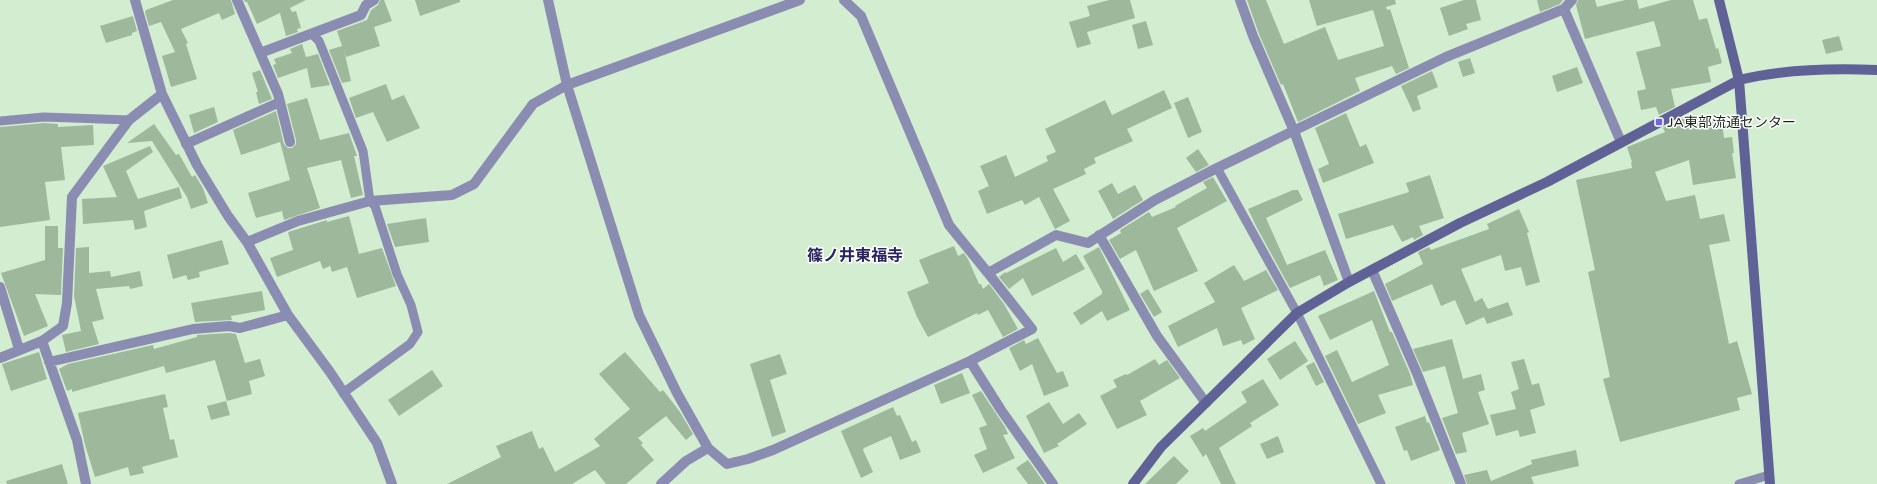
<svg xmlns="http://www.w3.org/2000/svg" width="1877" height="484" viewBox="0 0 1877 484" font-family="'Varela Round','Noto Sans JP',sans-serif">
<rect width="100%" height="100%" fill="#d2edcf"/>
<path fill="#9eb89b" d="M173,0H231L235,14L222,20L219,13L181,29L188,43L186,44L197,79L171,87L162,56L175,52L161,22L149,26L145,12L146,10Z
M244,0H306L290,8L292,12L296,11L301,28L297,29L298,32L286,36L280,13L257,24L247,2H245Z
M380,0H384L392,21L374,27L380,46L346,57L344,50L351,81L342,83L329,50L342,46L337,31L367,20L371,10L378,5Z
M415,0H460V2L420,16Z
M1109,0H1130L1135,18L1087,32L1091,44L1077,48L1069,22L1090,16L1087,6Z
M1247,0H1266L1284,44L1325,27L1338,60L1384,46L1373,10L1317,26L1309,0H1395L1396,4L1386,7L1387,10L1390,9L1409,68L1396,74L1392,66L1355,78L1360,91L1298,122L1283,84L1281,85L1259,34Z
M1464,0H1476L1481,20L1466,24L1468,29L1449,36L1440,8Z
M1537,0H1563L1560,4L1540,12Z
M1578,0H1595L1597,7L1625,0H1637L1639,9L1671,0H1693L1699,20L1707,18L1716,49L1718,48L1722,63L1708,67L1711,82L1671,89L1675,107L1659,115L1656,107L1641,110L1637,91L1646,89L1636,52L1661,46L1654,21L1585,39L1576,5Z
M133,16L137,31L132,33V35L106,43L100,26Z
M1146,21L1153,45L1138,49L1132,25Z
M1839,36L1843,50L1826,54L1822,40Z
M302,44L306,57L318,54L330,85L311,88L307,68L278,78L273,65L276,64L274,59L292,53L290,49Z
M1470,58L1475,73L1463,77L1458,62Z
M1577,67L1583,83L1557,92L1552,76Z
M260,70L272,99L259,104L256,92H258L252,73Z
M1432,71L1438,87L1417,96L1421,109L1413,112L1401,86Z
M386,84L392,100L404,95L420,128L387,142L373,112L356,118L349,98Z
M1164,90L1172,108L1127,129L1133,141L1094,158L1096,163L1084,169L1086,174L1053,189L1070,221L1055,229L1039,197L1025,205L1022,200L987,214L978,191L989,186L980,166L1006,155L1015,177L1048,161L1046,156L1056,152L1045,129L1105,100L1112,115Z
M1188,97L1202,132L1188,138L1174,103Z
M307,98L320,140L349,133L357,156H354L363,195L351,198L341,160L307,168L320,208L284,220L282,211L256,218L248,193L290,180L280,142L241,155L233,130L276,111L284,144L288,148H292L296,144V140L287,104Z
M214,107L218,122L194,133L189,115Z
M1346,113L1360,147L1366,144L1374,163L1323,183L1318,169L1329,164L1315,128Z
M1721,115L1724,138L1732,137L1734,153H1732L1736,178L1693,185L1689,160L1655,172L1666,201L1695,195L1700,219L1724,214L1730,241L1709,245L1729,344L1737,341L1752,394L1737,398L1740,410L1620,442L1603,379L1610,377L1588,272L1595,270L1576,180L1632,168L1631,162H1632L1627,147L1665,132L1663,128L1680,119Z
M44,123L58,124V127L93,125L94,145L61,147L65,180L45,182L50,220L0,227V127Z
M154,124L176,155L179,154L192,177L195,175L203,188L208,203L191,209L187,197L152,141L127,143Z
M150,146L153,152L126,171L138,199L179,187L182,198L144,211L147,227L135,230L133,220L83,224L82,199L117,197L103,166Z
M1198,149L1209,165L1196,172L1186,158Z
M1430,175L1444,218L1419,226L1423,235L1414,240L1413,237L1402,242L1393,225L1346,239L1338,214L1409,192L1406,183Z
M1213,177L1227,201L1177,228L1198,271L1154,291L1136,250L1120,259L1109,240L1121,233L1120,230L1149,212L1152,217L1176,207L1175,206L1207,188L1203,182Z
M1112,183L1118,194L1135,185L1143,200L1113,219L1098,191Z
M1293,190H1298L1303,200L1266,218L1287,265L1325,250L1338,280L1324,286L1320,275L1290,288L1256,226L1248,209Z
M1519,209L1529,232L1527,233L1540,282L1526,286L1521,267L1505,271L1501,255L1461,269L1475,302L1482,298L1488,309L1508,302L1513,315L1487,324L1484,317L1466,325L1455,300L1441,306L1432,284L1392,301L1385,284L1423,264L1418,252L1429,247L1431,250L1489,229L1487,224Z
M349,216L359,254L382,248L396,286L357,298L347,267L332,272L330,266L323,269L320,261L277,277L270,258L293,250L288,232L327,220V222Z
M426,218L429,242L395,247L387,224Z
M45,226H58V248H63L61,295L35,294L48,326L24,336L1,273L45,260Z
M222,240L229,264L199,272L200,277L188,280L186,275L173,279L167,255Z
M954,246L958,256L964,253L968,259L979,284H981L983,289L989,284L1004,304L1018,329L1003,337L988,310L978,315L977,313L928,337L917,317L907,292L929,283L919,260Z
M89,247V273L110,271L111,277L140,271L143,286L130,289L129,286L96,289L104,319L92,322L99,344L66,352L62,335L81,331L74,296L76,248Z
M1099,247L1130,310L1107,321L1102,311L1081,325L1073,313L1102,294V291L1083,256Z
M1056,248L1063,262L1076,254L1085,269L1032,296L1023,278L1009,289L999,277L1005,272L1006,273Z
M1234,265L1244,281L1266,270L1278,290L1241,308L1255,339L1243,345L1241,340L1223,346L1217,328L1178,347L1168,326L1215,302L1204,283Z
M1148,289L1162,312L1154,317L1140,294Z
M262,291L265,310L231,316L232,320L195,322L191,303Z
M1374,291L1390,332H1392L1410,374L1413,385L1378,395L1386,413L1358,424L1325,356L1337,350L1352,382L1389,365L1372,320L1330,340L1318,316Z
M229,333L236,334L245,363L260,359L265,376L249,381L252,394L227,401L215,360L166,373L164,366L72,392V389L67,391L59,369L68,364L153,345L154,349L197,337V335Z
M1038,338L1057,373L1063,371L1069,386L1044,396L1032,364L1020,371L1009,348L1024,340L1026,344Z
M1452,339L1463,379L1481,374L1485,390L1478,392L1489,424L1462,433L1467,452L1456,454L1442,418L1458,413L1445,366L1423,372L1413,349Z
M1295,341L1308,361L1280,380L1267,359Z
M39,352L47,379L11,391L2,364Z
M625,352L660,392L663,390L680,412L693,434L686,440L666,416L638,438L643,443L641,445L654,460L626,484H606L595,470L572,484H447L501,457L496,446L532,431L539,449L543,447L555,472L600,446L594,439L630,409L599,374Z
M780,354L787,374L770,380L786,432L772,437L750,364Z
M1155,359L1159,365L1167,360L1180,378L1140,401L1147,415L1117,429L1100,396L1117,387L1113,380L1126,374L1127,375Z
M1524,359L1532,385L1539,383L1545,405L1530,410L1536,433L1520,437L1518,430L1496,436L1490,415L1516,409L1511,392L1519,389L1511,362Z
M1314,362L1324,382L1316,386L1306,366Z
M432,370L443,386L399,416L388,400Z
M962,373L970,393L941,404L934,385Z
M1263,379L1279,405L1250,423L1252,426L1219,448L1236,484H1221L1206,454L1203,457L1190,436L1203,428L1205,431L1247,402L1241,392Z
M981,391L1005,427L1008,434L1003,435L1015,458L983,473L974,455L987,449L979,428L987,425L972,395Z
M165,394L168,407L163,408L170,440L174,439L178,457L142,467L144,473L130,476L128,467L95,477L85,445L78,413Z
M226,401L230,415L211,420L207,406Z
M1049,402L1063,424L1079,413L1087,424L1057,444L1059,446L1044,453L1026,416Z
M893,407L897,416L900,415L912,442L916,440L921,452L900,460L891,436L864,448L863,450L873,472L861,478L841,431Z
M1425,416L1427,423L1429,422L1440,450L1411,461L1407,450L1404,451L1395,427Z
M1278,436L1284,452L1267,459L1260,444Z
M1576,450L1579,466L1531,477L1534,484H1467L1464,475L1487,470L1491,481L1532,464L1531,460Z
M1174,456L1189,471L1176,484H1145Z
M1028,460L1045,484H1028L1016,468Z
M62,464L68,484H7L6,481Z"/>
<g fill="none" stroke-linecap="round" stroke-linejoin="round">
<path stroke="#8a8cb1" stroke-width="9" d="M312,34L319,41L363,151L370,201L375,206L397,274L411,305L418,332L410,344L343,393
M0,121L44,117L129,120
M1217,168L1297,313L1381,484
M1739,484L1769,475"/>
<path stroke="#8a8cb1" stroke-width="10" d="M135,0L162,94L197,165L228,216L247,242L288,315L330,372L377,443L392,484
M237,0L278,94L290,142
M548,0L567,85L639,315L677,393L708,448L727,464L748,459L773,450L970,361L1001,410L1053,484
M844,0L861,16L949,225L988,273
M1240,0L1253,36L1294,131L1349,282
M1564,9L1621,142
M260,53L361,15L366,5L374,0
M186,144L280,102
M1099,235L1157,336L1206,403
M247,242L298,221L370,201L452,195L474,184L533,104L567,85L800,0
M1372,270L1416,371L1461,484
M0,287L19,349
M42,341L77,440L86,484
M0,358L42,341L63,326L67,303L72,197L129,120L162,94
M970,361L1032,329L988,273L1056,235L1088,243L1155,200L1217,168L1446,57L1564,9L1572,0
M49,362L193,329L229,326L240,328L288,315
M661,484L686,461L708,448"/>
<path stroke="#606297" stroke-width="10" d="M1719,0L1739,80L1770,484
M1133,484L1161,447L1297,313L1349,282L1460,223L1547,182L1739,80C1784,69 1831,68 1877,70"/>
</g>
<rect fill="#6c66e0" stroke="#fff" stroke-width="1.5" x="1655" y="118" width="8" height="8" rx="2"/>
<g text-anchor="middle" stroke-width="3" stroke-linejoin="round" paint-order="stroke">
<g font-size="14" fill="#172116" stroke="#fff" text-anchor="start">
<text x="1667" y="127">JA東部流通センター</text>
</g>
<g font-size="16" font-weight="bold" fill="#28255f" stroke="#fff">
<text x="855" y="261">篠ノ井東福寺</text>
</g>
</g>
</svg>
